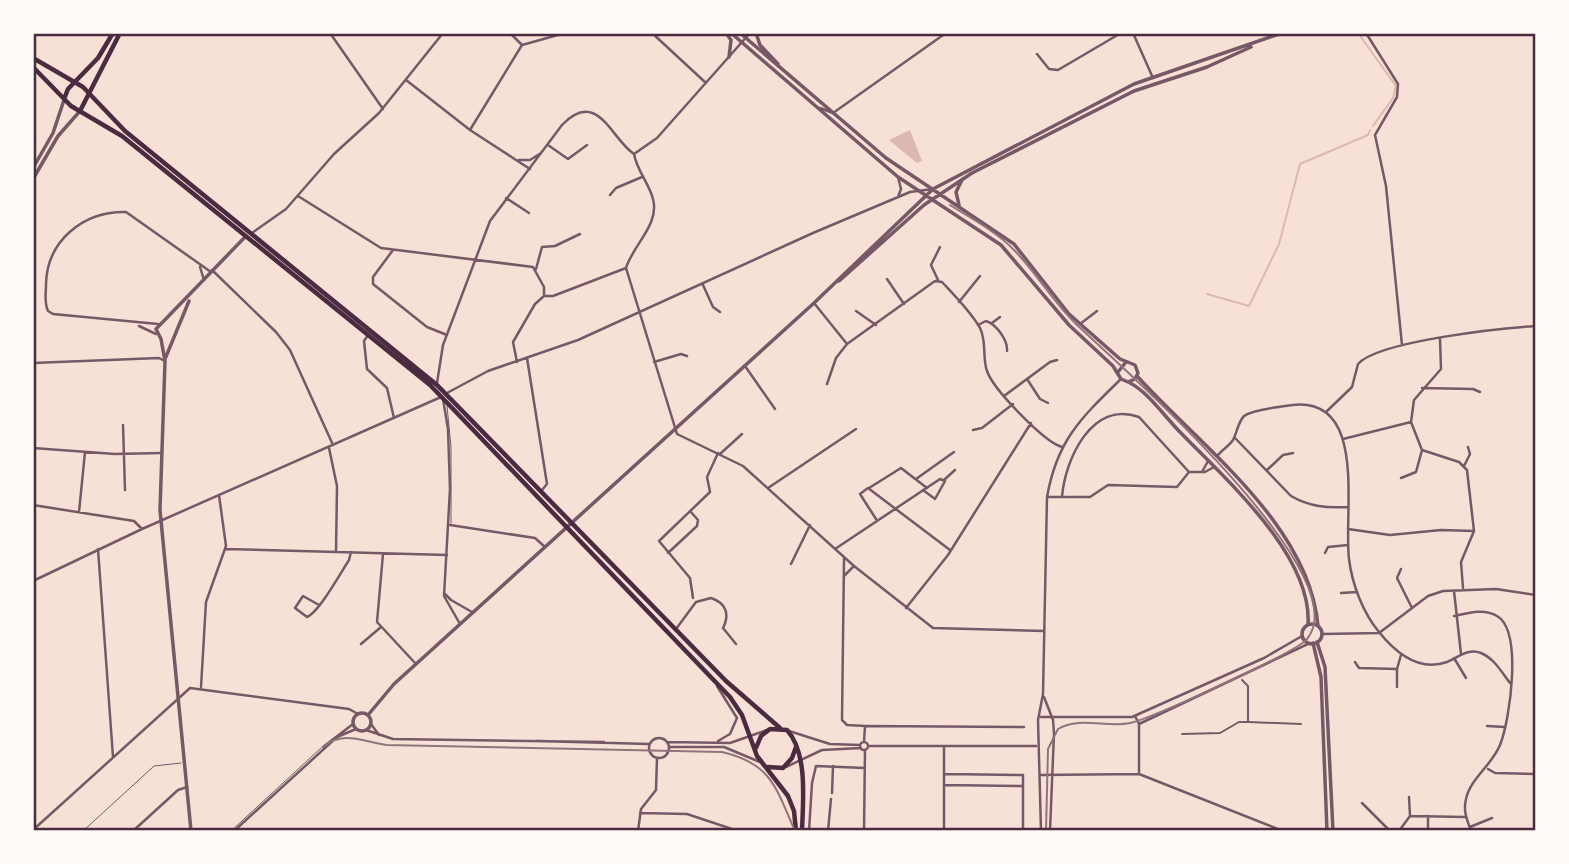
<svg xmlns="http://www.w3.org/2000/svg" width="1569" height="864" viewBox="0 0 1569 864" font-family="'Roboto Condensed',sans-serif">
<rect width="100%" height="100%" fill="#f7e1d7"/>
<path fill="#dcb8b0" d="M910,130L922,161L917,163L889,140Z"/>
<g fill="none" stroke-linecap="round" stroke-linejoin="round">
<path stroke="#dcb8b0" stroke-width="2" d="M1358,33L1396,86L1393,98L1373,126
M1207,294L1249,306L1279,244L1300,164L1368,135L1370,130"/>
<path stroke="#755966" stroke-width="1" d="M447,406L451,447V523
M83,831L154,766L181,763
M231,831L321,748"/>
<path stroke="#755966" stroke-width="2" d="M1249,722L1301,724
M1182,734L1220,733L1239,722H1248V686L1242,680"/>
<path stroke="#755966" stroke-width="2.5" d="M330,33L383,109
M510,33L522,45L565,33
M652,33L706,83
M1133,33L1153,78
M1366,33L1398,84L1397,97L1375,135L1386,186L1402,345
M1037,54L1049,69L1058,70L1121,33
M406,80L470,130L530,169
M820,108L833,113
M833,113L946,33
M470,130L522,45
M33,136L35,138
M548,145L568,159L587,145
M634,154C637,171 649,183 653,199C660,224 633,245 626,268L677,434L743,466L854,566L933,628L1044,631
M634,154L657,138L750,33
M519,160H530L541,153
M610,195L616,188L642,177
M298,196L381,248L533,267L544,287V296
M898,197L901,189L898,177
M506,198L529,213
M252,233L286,209L334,154L379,113L443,33
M393,250L373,277V284L427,327L447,335
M200,267L204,280
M536,269L542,247L555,246L580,234
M212,270L276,332L290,350L333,445
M887,279L904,304
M938,280L931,265L940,247
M703,285L713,307L720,312
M959,302L980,276
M814,303L847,344L935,281L942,282C955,296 971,312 980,328C987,342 982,357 987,371C993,389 1044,442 1062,447
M856,311L876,325
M992,323L1000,317
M158,324L53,314L48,311C44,303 46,293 46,284C47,241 83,211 126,212L211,272
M1080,324L1097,311
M978,325L986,321C996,324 1008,340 1007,351
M139,326L156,334
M368,335L364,341L367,369L387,388L394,418
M1440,339L1441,369L1414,400L1411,422L1422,450L1459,462L1467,470L1474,531L1461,562L1463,588
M527,358L547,484L542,490
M517,362L513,342L535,304L544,296H553L626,268
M654,362L681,354L687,356
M33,363L159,358L165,361
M745,366L775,409
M1027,379L1040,399L1048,403
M437,383L443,345L490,221L562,125C598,88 611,139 634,154
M827,384L836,358L847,344
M1422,388L1473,389L1480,392
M447,393L488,371L578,340L813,233L910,192L933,189
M1004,396L1050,362L1057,360
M443,399L448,429L450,489L444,596L460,624
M1326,412L1352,387L1358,364C1378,341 1502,328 1536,326
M123,425L125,490
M973,430L982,428L1013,404
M1235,438L1291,496C1310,507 1327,508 1348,507
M1343,439L1411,422
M33,448L115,454L162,453
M329,448L337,486L336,552
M720,454L742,434
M1218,455C1222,450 1229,446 1233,440C1237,433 1238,422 1244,416C1254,409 1274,408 1285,406C1370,389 1343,511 1349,559C1352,584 1363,613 1379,632C1395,652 1419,672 1447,662C1459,657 1468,648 1481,653C1495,659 1502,673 1510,683
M1464,466L1470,454L1468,447
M1267,470L1283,455L1293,453
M1202,472L1208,461
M1401,478L1416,472L1422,450
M916,479L954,452
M944,480L955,470
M768,488L856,429
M869,488L901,468L927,488
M1047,497H1090L1108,485L1177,487L1189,472H1205L1214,467
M1062,497C1065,459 1092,400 1139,417L1189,472
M33,505L134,521L142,529
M79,512L85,452
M876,519L860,494L868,488L950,550
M450,525L535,538L545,547
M1348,529L1390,535L1441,530L1474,531
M98,549L113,757
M225,549L447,555
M835,549L940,479L945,481L935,499L923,490
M668,553L697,526L698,520L690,511
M1325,553L1328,547L1348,545
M383,554L377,622L416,664
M844,559L842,720L847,725L865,726L864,742
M791,564L810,525
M1401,569L1397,578L1412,608
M844,576L854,566
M33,581L142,529L441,397
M1454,591L1461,654
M1341,593L1357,592
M445,594L451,600L472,612
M693,598L690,578L659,541L710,492L707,477L718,453
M319,605L303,596L295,608L307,617C319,612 340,574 349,560L351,552
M906,608L948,555L1031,423
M1454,616C1468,613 1484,608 1497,616C1523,631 1510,720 1500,745C1492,765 1470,779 1466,799C1463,811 1467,820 1471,831
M676,629L696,602L711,598C726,603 730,614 723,628L736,644
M1322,634L1379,633L1428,596L1443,591L1496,589L1536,595
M361,644L381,627
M1454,658L1466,678
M1355,662L1359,668L1397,669L1401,655
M1397,669V687
M717,686L737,718L730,734L718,741
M201,687L206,602L226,546L219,495
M1044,697L1053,720L1054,733L1050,831
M1135,716L1139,724V774
M1041,717H1132L1264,658L1302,636
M371,724L379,735
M1139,724L1310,643
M866,726L1024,727
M1487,726L1505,727
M366,730L393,739L604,742
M789,731L830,744L860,745
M649 748a10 10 0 1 1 20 0a10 10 0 1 1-20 0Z
M537,741L649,744
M667,742L730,743L767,730
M860 746a4 4 0 1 1 8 0a4 4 0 1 1-8 0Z
M868,746H1036
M323,747L353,724
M669,747H724L760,762
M786,767L822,750L861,748
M1488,769L1495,773L1536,774
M1041,775L1139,774L1283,831
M944,785L1023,786V775L944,774
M832,793L833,766
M1409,797L1410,816
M1362,803L1390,831
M640,813L687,814L738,831
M1470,827L1492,818
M33,830L190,688L349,709L358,714
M133,831L178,790L187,787
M234,831L337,737L356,729
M638,831L641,809L656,790L657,758
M809,831L812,783L816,766L865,768
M828,831L831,799
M864,831L865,750
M944,831V747
M1023,831V786
M1041,831L1038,720L1043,694L1047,497C1057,440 1081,418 1121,379
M1399,831L1410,816L1465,817
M1428,831V816"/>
<path stroke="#755966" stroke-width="3.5" d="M726,33L731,40L729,57
M731,33L898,177L1001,245L1069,325L1113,366L1121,379L1128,382L1135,379L1138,373L1135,365L1120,359L1069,314L1014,244L886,158L740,33
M756,33L760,45L778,64
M33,168L53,133L64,100
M33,179L58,136L80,111
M959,205L956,192L962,180
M839,281L924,205L972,173L1134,91L1207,67L1251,47
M165,359L189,301
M1118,372L1126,362
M1137,376C1201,447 1309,524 1318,626
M1130,383C1148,392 1165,417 1180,432C1224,478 1313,555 1308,625
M1302 634a10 10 0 1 1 20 0a10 10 0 1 1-20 0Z
M1317,642L1325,667L1333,831
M1313,643L1321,677L1327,831
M353 722a9 9 0 1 1 18 0a9 9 0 1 1-18 0Z
M368,715L394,684L814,303L933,189L1134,84L1282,33
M191,831L160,510L165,361L161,339L156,329L246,236"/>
<path stroke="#4a2c40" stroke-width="4.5" d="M33,58L83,87L125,131L437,385L726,681L780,728
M33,67L71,106L122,136L430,385L730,697L742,715L757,756L788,796L794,811L796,831
M64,99L68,89L98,58L113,33
M80,111L120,33
M756,748L761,736L770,729L787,730C808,753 803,801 802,831
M768,767L783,768L792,758L796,747"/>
<path stroke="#8f747c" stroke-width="2" d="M950,205C972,219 997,232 1015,251C1037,274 1053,302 1076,324C1120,366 1360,575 1307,639C1297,652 1150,719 1130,723C1107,728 1079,716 1058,729L1048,749L1046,831
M323,747C344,730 363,742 387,745L722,752C773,764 776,789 795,831"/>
</g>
<rect width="1569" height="864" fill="none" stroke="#fffaf5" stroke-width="70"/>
<rect x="35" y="35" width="1499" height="794" fill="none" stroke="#4a2c40" stroke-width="2.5"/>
</svg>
